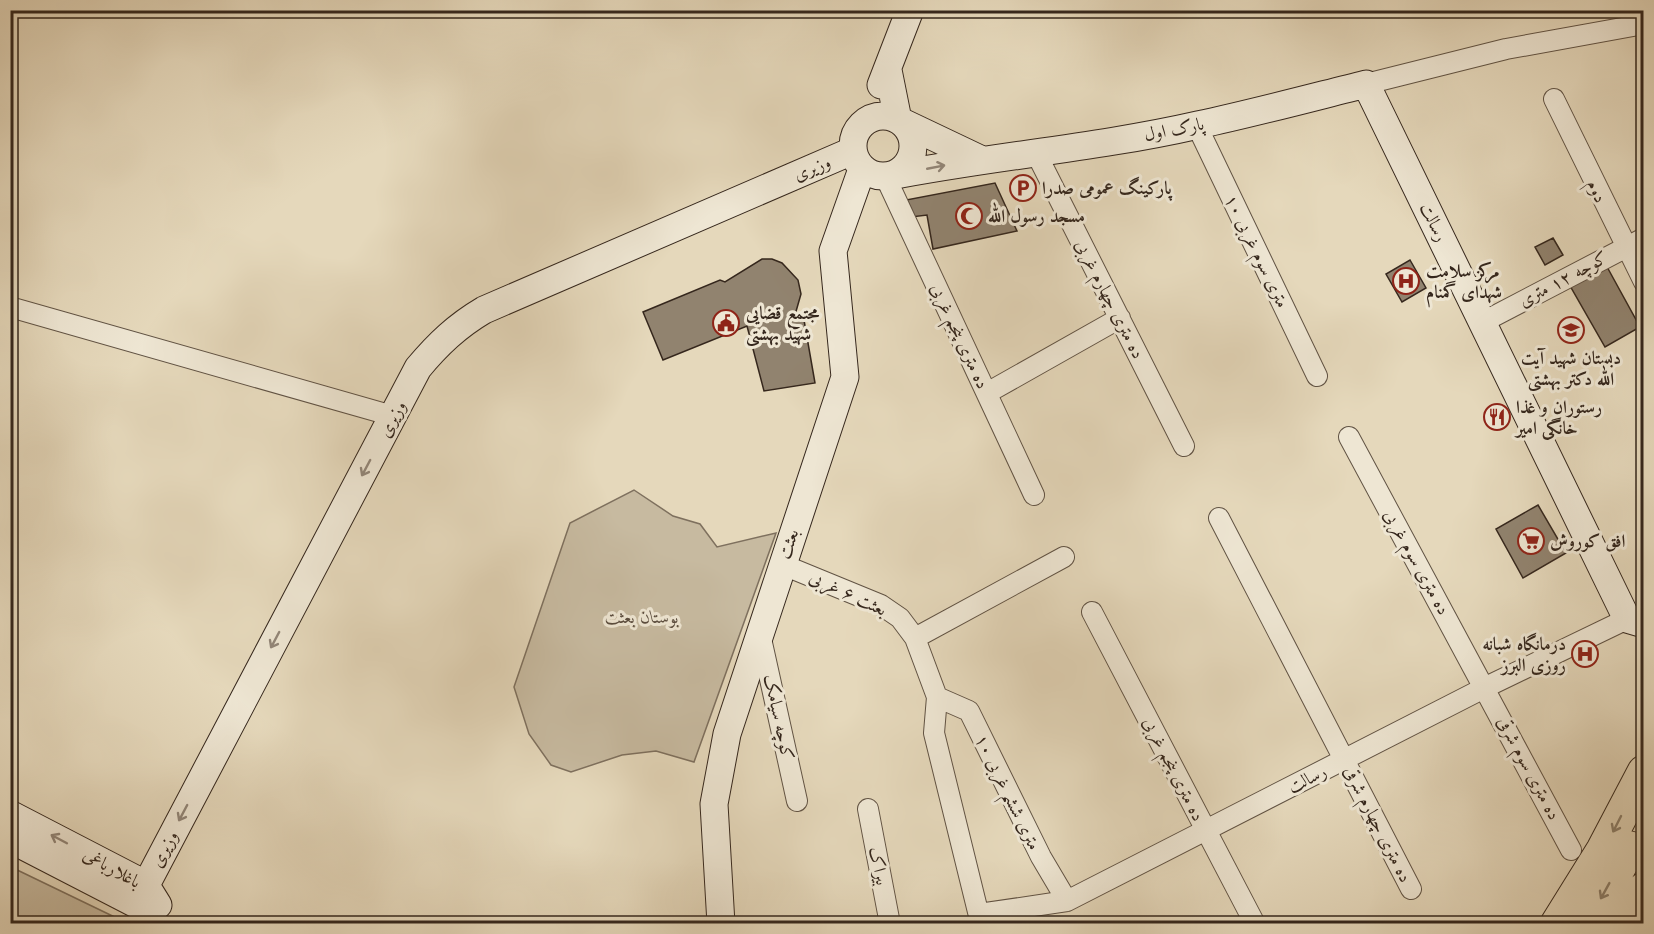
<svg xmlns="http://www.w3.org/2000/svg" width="1654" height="934" viewBox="0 0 1654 934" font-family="'Old Standard TT',Amiri,serif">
<rect width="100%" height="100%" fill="#e5d8bb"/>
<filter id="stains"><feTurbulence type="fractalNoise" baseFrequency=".00333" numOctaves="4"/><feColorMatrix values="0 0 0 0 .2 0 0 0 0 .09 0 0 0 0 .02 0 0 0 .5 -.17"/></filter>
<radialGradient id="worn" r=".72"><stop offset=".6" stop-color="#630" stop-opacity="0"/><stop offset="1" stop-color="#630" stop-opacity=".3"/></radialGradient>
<path fill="#c7baa0" stroke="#7e705e" stroke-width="1.5" d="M634,490L673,516L700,524L717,547L776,533L694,762L656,751L622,755L571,772L551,765L529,734L514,687L570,523Z
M11,867L127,923H11Z"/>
<path fill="#91836f" stroke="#35271d" stroke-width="1.5" d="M995,183L1017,231L933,249L927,215L911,217L906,200Z
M1553,238L1563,255L1545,265L1535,247Z
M762,259H772L782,263L798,280L801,294L795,315L804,320L815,383L764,391L747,326L663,360L643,312L720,280L725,282Z
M1410,260L1426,288L1402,302L1386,274Z
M1606,265L1640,327L1605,347L1569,284Z
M1538,505L1566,553L1523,578L1496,529Z"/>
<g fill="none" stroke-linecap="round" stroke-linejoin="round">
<defs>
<path id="minor" d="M1366,84L1506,49L1644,24
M1554,99L1644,282
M1197,126L1317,376
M1036,153L1184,446
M885,176L1034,495
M10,307L393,416
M1483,322L1644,238
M987,393L1120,318
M1349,437L1571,850
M1219,518L1411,889
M781,564L881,605L900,618L915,638L937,697L934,733L981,924
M1092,612L1255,924
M760,634L797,801
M915,638L1064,557
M937,697L969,711L1041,857L1067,901
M868,809L890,924
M979,914L1067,901L1486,687L1627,619"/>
<path id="secondary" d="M888,70L898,120L980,159
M881,85L910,10
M853 146a30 30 0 1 1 60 0a30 30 0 1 1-60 0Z
M891,176C993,156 1097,148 1198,125C1254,113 1310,98 1366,84L1627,619L1644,624
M10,814L145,884L158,905
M10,839L136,904H153
M136,904L418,368C438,344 457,326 484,310L852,151
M721,924L714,804L727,734L845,377L833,251L862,169"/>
<path id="trunk" d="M1557,924L1603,850L1644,772
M1587,924L1630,848
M1620,924L1644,889"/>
</defs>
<use href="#minor" stroke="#615344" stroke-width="22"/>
<use href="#secondary" stroke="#35271d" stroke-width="29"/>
<use href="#trunk" stroke="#35271d" stroke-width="35"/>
<use href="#minor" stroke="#eee6d3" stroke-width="20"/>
<use href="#secondary" stroke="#eee6d3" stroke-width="27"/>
<use href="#trunk" stroke="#e5d8bb" stroke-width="33"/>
</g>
<defs><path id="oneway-shaft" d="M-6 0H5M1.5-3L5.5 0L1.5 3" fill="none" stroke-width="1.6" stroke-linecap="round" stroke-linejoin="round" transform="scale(1.5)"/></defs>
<g stroke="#928678">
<use href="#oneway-shaft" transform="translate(936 167) rotate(-11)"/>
<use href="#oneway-shaft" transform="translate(366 468) rotate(118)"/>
<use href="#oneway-shaft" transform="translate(275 640) rotate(118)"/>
<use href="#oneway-shaft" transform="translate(183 813) rotate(118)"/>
<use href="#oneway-shaft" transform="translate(59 839) rotate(-152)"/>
</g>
<g stroke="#8d806c">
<use href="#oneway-shaft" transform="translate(1617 824) rotate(117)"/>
<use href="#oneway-shaft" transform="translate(1605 891) rotate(119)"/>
</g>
<defs>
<symbol id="parking-ring" viewBox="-11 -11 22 22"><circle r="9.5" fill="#eee6d3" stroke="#8f2418" stroke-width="1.5"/><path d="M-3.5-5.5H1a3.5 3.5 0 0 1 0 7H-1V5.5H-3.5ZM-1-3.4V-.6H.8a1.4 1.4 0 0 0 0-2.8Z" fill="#8f2418"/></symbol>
<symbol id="mosque-ring" viewBox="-11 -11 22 22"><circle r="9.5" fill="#eee6d3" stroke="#8f2418" stroke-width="1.5"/><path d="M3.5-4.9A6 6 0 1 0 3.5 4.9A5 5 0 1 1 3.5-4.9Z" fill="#8f2418"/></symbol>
<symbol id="hospital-ring" viewBox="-11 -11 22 22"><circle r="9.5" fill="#eee6d3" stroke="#8f2418" stroke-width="1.5"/><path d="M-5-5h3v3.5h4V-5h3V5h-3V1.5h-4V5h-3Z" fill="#8f2418"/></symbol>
<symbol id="civic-ring" viewBox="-11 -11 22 22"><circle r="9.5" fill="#eee6d3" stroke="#8f2418" stroke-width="1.5"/><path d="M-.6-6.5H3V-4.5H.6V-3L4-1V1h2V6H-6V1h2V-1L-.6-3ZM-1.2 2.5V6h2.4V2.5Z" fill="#8f2418"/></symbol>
<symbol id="school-ring" viewBox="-11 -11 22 22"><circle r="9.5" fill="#eee6d3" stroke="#8f2418" stroke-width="1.5"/><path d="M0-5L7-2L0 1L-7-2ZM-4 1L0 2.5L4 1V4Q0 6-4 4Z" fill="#8f2418"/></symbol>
<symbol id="restaurant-ring" viewBox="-11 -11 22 22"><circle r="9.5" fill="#eee6d3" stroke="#8f2418" stroke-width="1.5"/><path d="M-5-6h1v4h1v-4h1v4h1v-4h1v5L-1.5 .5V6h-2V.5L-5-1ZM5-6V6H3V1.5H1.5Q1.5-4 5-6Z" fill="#8f2418"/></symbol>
<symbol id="supermarket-ring" viewBox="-11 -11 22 22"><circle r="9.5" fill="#eee6d3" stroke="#8f2418" stroke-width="1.5"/><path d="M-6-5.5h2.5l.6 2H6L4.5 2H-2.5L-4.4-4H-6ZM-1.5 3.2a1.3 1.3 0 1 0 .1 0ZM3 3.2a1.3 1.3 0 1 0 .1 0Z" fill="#8f2418"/></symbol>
</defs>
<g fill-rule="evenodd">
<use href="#parking-ring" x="1008" y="173" width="30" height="30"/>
<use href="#mosque-ring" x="954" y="201" width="30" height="30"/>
<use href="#hospital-ring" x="1391" y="266" width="30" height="30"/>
<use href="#civic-ring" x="711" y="308" width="30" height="30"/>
<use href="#school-ring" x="1556" y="315" width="30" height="30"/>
<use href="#restaurant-ring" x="1482" y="402" width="30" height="30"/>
<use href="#supermarket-ring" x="1516" y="526" width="30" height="30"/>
<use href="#hospital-ring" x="1570" y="639" width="30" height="30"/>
</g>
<g text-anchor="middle" stroke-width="6" stroke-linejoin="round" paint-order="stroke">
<g font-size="18" fill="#35271d" stroke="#eee6d3">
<text transform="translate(1174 129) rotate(-11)" y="6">پارک اول</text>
<text transform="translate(812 168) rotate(-23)" y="6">وزیری</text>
<text transform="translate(1597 191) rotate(65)" y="6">دوم</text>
<text transform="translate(1434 222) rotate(64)" y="6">رسالت</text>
<text transform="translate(1257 251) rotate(64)" y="6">۱۰ متری سوم غربی</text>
<text transform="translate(1563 279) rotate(-28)" y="6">کوچه ۱۲ متری</text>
<text transform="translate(1110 299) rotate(63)" y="6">ده متری چهارم غربی</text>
<text transform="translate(960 336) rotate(65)" y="6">ده متری پنجم غربی</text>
<text transform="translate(392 419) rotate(-62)" y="6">وزیری</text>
<text transform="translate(788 544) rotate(-71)" y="6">بعثت</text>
<text transform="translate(1417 562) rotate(61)" y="6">ده متری سوم غربی</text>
<text transform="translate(848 593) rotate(25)" y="6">بعثت ۶ غربی</text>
<text transform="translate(779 717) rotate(78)" y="6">کوچه سیامک</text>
<text transform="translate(1529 768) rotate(62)" y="6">ده متری سوم شرقی</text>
<text transform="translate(1174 769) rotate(63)" y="6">ده متری پنجم غربی</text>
<text transform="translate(1307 779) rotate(-27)" y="6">رسالت</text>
<text transform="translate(1008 792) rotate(64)" y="6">۱۰ متری ششم غربی</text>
<text transform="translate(1378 824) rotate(63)" y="6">ده متری چهارم شرقی</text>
<text transform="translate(164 849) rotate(-62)" y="6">وزیری</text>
<text transform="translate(879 866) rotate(79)" y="6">بیراک</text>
<text transform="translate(112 868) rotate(29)" y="6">باغلارباغی</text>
</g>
<g font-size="18" font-weight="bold" fill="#35271d" stroke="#eee6d3" text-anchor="start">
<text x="1042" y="194">پارکینگ عمومی صدرا</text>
<text x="988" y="222">مسجد رسول الله</text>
<text x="1426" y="277">مرکز سلامت<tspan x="1426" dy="21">شهدای گمنام</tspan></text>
<text x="746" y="319">مجتمع قضایی<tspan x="746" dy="21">شهید بهشتی</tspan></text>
<text x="1571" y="364" text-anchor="middle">دبستان شهید آیت<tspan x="1571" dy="21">الله دکتر بهشتی</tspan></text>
<text x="1516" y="413">رستوران و غذا<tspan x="1516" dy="21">خانگی امیر</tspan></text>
<text x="1550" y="547">افق کوروش</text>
<text x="1566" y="650" text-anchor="end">درمانگاه شبانه<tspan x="1566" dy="21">روزی البرز</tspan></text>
</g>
<g font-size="18" font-style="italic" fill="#5a4c3e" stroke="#eee6d3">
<text x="642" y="623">بوستان بعثت</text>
</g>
</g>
<rect width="1654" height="934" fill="none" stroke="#e5d8bb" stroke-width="36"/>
<rect x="12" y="12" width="1630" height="910" fill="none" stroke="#35271d" stroke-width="3"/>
<rect x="18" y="18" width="1618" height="898" fill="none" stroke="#35271d" stroke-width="1.5"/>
<rect width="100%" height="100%" filter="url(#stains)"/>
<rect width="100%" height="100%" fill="url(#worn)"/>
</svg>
